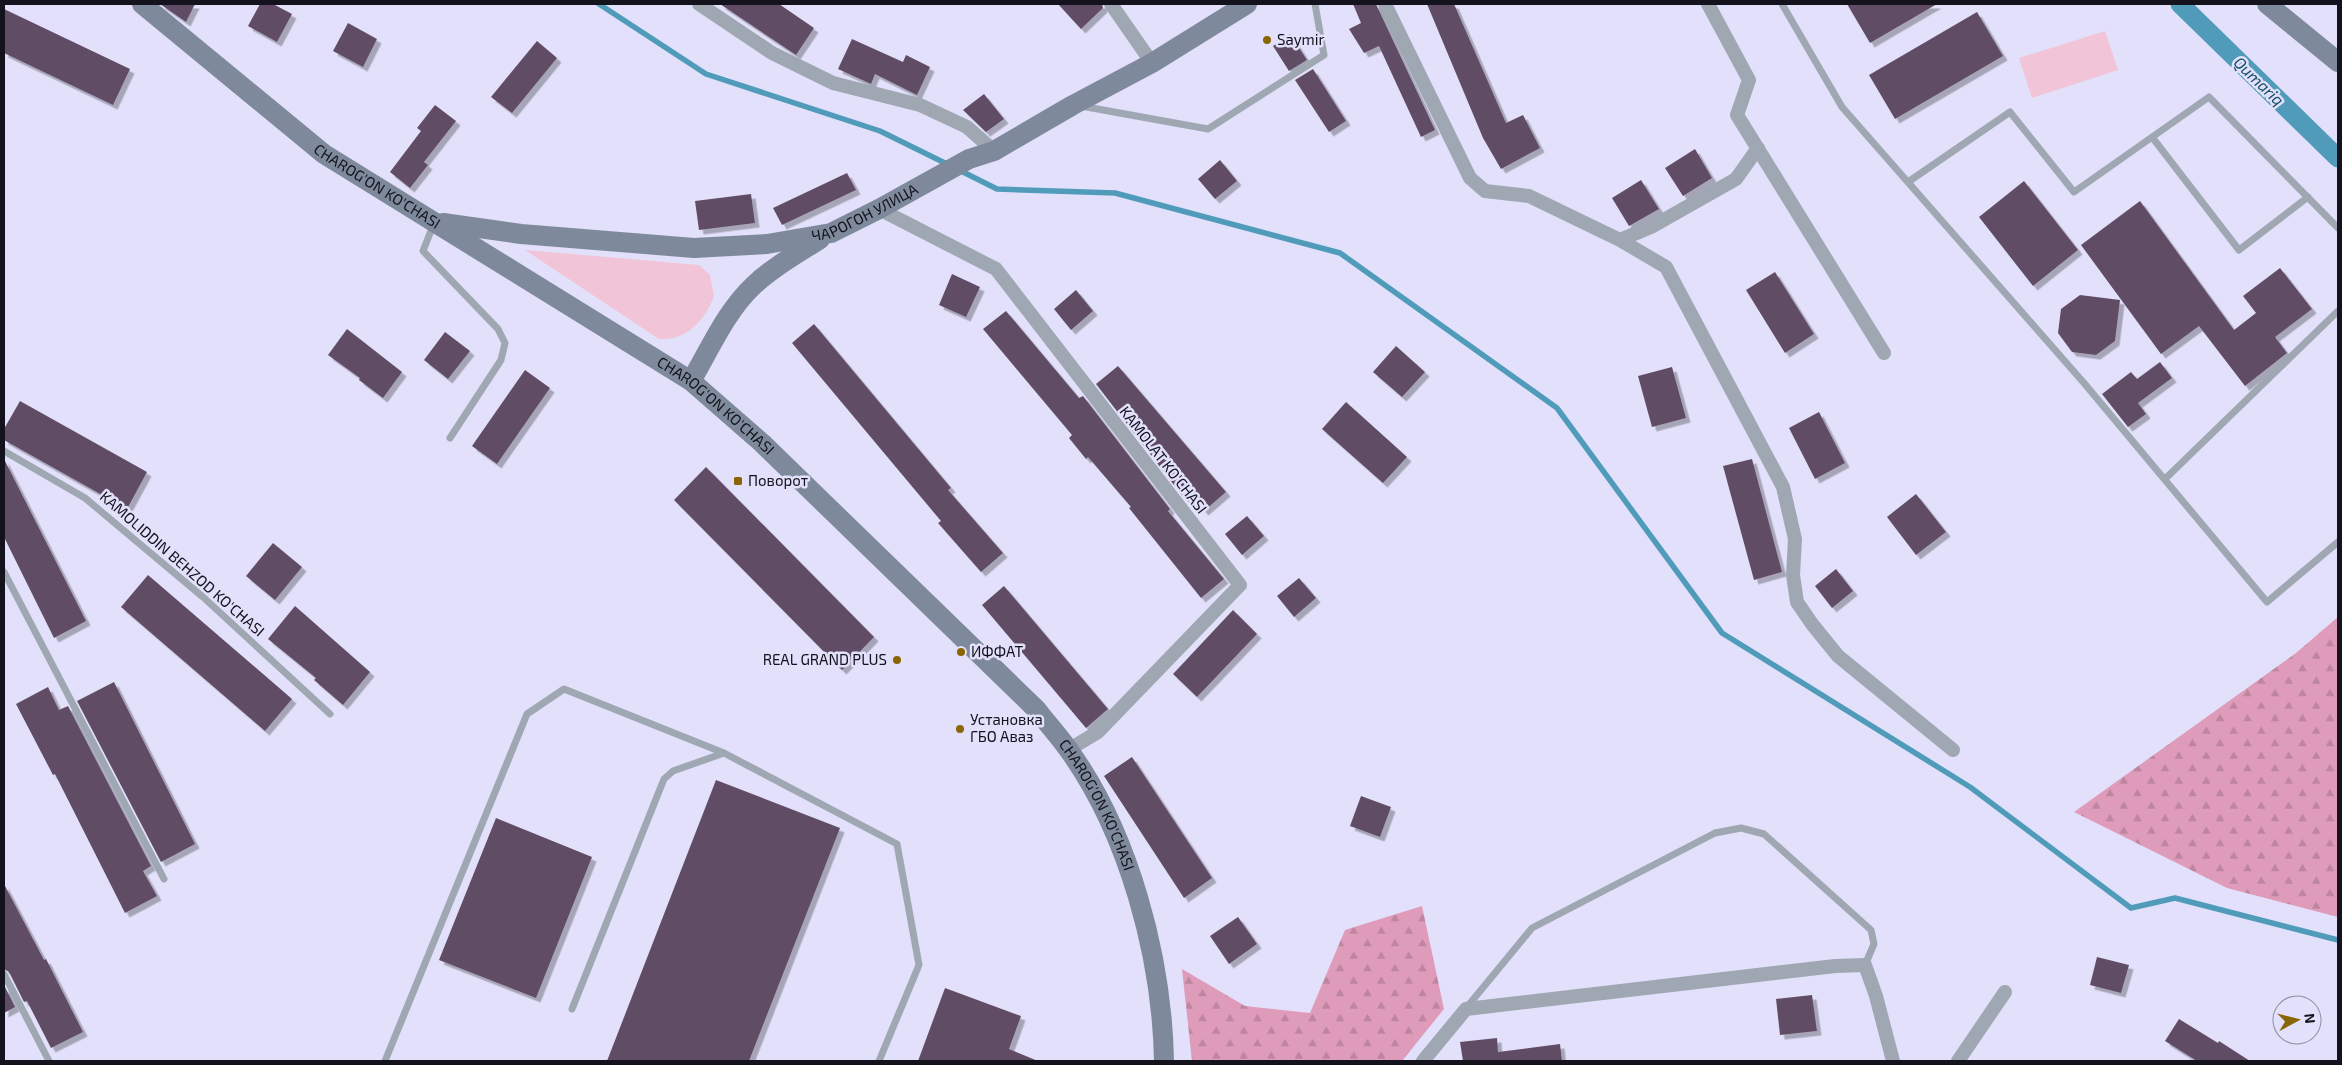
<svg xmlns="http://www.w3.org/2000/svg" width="2342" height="1065" viewBox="0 0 2342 1065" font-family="'Exo 2',sans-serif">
<defs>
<pattern id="forest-firs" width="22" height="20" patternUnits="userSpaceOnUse" patternTransform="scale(1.25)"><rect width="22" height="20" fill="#df9cba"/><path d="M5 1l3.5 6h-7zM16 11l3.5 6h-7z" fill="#be859f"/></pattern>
<filter id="shadow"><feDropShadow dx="4.5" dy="4.5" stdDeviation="0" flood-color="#0004"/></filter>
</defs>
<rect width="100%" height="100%" fill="#e2e0fa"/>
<path fill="#f1c5d7" d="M2105,31L2118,70L2032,98L2019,58Z
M525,250L699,265L710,275L714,296C705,320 687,341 659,339Z"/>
<path fill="url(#forest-firs)" d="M2338,617V917L2227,888L2074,812L2296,653Z
M1422,906L1444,1009L1402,1061H1192L1182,969L1245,1006L1310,1013L1345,930Z"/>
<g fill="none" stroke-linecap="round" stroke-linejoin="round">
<path stroke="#509bba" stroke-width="5.5" d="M599,4L706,74L880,131L949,165
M957,169L997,189L1115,193L1340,253L1557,408L1722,633L1970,787L2131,908L2175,898L2338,940"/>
<path stroke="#509bba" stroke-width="19" d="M2180,4L2338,158"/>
</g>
<path fill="#614e65" filter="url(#shadow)" d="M160,4H195L186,22Z
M260,4H273L292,14L277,42L248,26Z
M720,4H779L814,28L796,55Z
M1058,4H1102L1103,8L1081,29Z
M1353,4H1376L1435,130L1421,137L1379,46L1364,53L1349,29L1361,23Z
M1427,4H1454L1506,123L1523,115L1540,148L1501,169L1483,138Z
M1847,4H1937L1870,43Z
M4,9L130,69L113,105L4,53Z
M1977,12L2003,56L1895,119L1869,75Z
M348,23L377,39L363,67L333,51Z
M1290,34L1307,60L1289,71L1273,46Z
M852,39L903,62L906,55L930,67L917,95L875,74L871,84L838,69Z
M537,41L557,58L512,113L491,97Z
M1313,69L1346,121L1329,132L1295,80Z
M984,94L1004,119L986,132L963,110Z
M435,105L456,121L424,162L428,165L410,188L390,172L421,131L417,128Z
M1695,149L1712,178L1683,196L1665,168Z
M1220,160L1237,181L1215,199L1198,179Z
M847,173L856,190L782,225L773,208Z
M1641,180L1659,209L1629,226L1612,198Z
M2024,181L2078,250L2033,286L1979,217Z
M751,194L755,223L699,230L695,201Z
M2140,201L2234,330L2256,313L2243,296L2280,268L2312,309L2275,337L2287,353L2245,386L2199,326L2161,354L2081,245Z
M1775,272L1814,334L1785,353L1746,290Z
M952,274L980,287L966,317L939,305Z
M1076,290L1093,311L1071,330L1054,309Z
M2080,295L2120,300L2115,341L2096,355L2072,352L2058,333L2061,309Z
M1006,311L1079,398L1083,396L1170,509L1168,511L1224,579L1201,598L1129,508L1131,507L1088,457L1086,459L1069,438L1072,435L983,329Z
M814,324L951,488L948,490L1003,553L981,572L938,523L941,521L792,343Z
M347,329L402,372L383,398L359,380L360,378L328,355Z
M445,332L470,351L448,379L424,360Z
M1396,346L1425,372L1402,397L1373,372Z
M2160,362L2172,378L2138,403L2146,414L2128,427L2102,394L2131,372L2137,379Z
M1118,366L1226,492L1204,511L1189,493L1184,498L1096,384Z
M1672,367L1686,418L1652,427L1638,376Z
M525,370L550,388L497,464L472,446Z
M20,401L147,472L127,509L4,440V429Z
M1346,402L1407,457L1383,483L1322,429Z
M1819,412L1845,463L1815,479L1789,428Z
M4,459L86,621L54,638L4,537Z
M1752,459L1782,572L1754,580L1723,466Z
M706,467L874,637L842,670L674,500Z
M1916,494L1946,532L1916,555L1887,517Z
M1247,516L1264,536L1242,555L1225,534Z
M273,543L302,567L275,600L246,576Z
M1836,569L1853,591L1832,608L1815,586Z
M148,575L292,699L265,731L121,607Z
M1299,578L1316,598L1294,617L1277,596Z
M1004,586L1108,709L1086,728L982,605Z
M295,606L370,672L343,705L314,680L316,678L268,639Z
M1233,610L1257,634L1197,697L1173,674Z
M114,682L195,844L161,862L77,701Z
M48,687L59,710L68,706L151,866L143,871L157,896L125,913L55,774L53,775L16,704Z
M1132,757L1212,878L1184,898L1104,776Z
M716,780L840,828L749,1061H607Z
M1361,796L1391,807L1380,837L1350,826Z
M496,818L592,857L536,998L439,960Z
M4,884L44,960L46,959L83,1032L51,1048L27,1001L24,1002L9,972L4,969Z
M1238,917L1257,944L1229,964L1210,936Z
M2097,957L2129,965L2121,993L2090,985Z
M4,985L15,1007L4,1013Z
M945,988L1021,1016L1009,1049L1038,1061H918Z
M1812,995L1817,1031L1780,1035L1776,999Z
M2179,1019L2218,1043L2219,1041L2250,1061H2197L2165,1041Z
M1497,1038L1498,1052L1560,1044L1562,1061H1463L1460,1042Z"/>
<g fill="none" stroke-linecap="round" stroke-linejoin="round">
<path stroke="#9fa7b3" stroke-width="7" d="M1782,4L1842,107L2084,383L2267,602L2338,542
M1081,106L1208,129L1324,55L1315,4
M2152,137L2239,250L2308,197
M1908,182L2010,112L2074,192L2209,97L2338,228
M434,223L423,251L498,329L505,343L501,360L450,438
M4,451L85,498L203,597L330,714
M2165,479L2338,311
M4,572L164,879
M4,974L49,1061
M1467,1007L1532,928L1715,833L1741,828L1764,834L1871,930L1874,944L1865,965
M572,1009L664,779L673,771L724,753
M385,1061L527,714L564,689L724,753L897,844L919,965L879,1061"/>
<path stroke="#9fa7b3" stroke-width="14" d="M699,4L772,53L833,83L920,105L967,127L994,151
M1111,4L1152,63
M1385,4L1470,178L1485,191L1529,196L1620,240L1666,267L1783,487L1795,539L1793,575L1797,602L1812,624L1838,656L1953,750
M1708,4L1749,80L1737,115L1884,353
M879,209L996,269L1240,585L1098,732L1068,750
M1620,240L1653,226L1736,179L1758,148
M1423,1061L1466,1009L1835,966L1865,965L1876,996L1893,1061
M1958,1061L2005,992"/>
<g stroke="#7e8a9b" stroke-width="20">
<path id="s1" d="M142,4L324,154L691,381L762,443L1037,710C1047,723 1058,735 1068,749C1129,833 1162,957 1164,1061"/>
<path d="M2267,4L2338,62"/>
<path id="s2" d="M443,223L521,234L694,248L767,244L831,233L879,209L969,159L994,151L1073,105L1152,63L1247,4"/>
<path d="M691,381C710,349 726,311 754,285C774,266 797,254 820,239"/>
</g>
</g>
<g fill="#8a6504" stroke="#e2e0fa" stroke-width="2">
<circle cx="1267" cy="40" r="5"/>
<rect x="733" y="476" width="10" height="10" rx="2.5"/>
<circle cx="961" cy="652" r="5"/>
<circle cx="897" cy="660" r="5"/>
<circle cx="960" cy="729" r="5"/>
</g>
<g text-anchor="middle" stroke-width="5" stroke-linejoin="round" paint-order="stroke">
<g font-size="15" fill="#13121d" stroke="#e2e0fa" text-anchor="start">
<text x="1277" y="45">Saymir</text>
<text x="748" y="486">Поворот</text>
<text x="971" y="657">ИФФАТ</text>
<text x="887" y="665" text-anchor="end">REAL GRAND PLUS</text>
<text x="970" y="725">Установка<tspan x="970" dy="17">ГБО Аваз</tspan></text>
</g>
<g font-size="15" fill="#13121d" stroke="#e2e0fa">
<text dy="5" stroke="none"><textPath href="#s1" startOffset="298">CHAROG'ON KO'CHASI</textPath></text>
<text dy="5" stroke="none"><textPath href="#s2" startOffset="429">ЧАРОГОН УЛИЦА</textPath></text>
<text dy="5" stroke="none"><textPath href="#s1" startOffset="702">CHAROG'ON KO'CHASI</textPath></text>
<text transform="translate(1163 460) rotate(52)" y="5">KAMOLAT KO'CHASI</text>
<text transform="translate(182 564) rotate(41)" y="5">KAMOLIDDIN BEHZOD KO'CHASI</text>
<text dy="5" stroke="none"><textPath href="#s1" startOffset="1258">CHAROG'ON KO'CHASI</textPath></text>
</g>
<g font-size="16" font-style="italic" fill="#114f66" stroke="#e2e0fa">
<text transform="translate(2259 81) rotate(44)" y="6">Qumariq</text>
</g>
</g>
<rect width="2342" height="1065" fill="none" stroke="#13121d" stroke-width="10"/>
<g transform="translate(2297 1020) rotate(83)"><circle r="24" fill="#e2e0fa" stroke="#8f8ea2"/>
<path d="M0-4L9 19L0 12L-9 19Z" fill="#8a6504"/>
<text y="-8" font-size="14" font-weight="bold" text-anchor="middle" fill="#13121d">N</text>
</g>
</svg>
